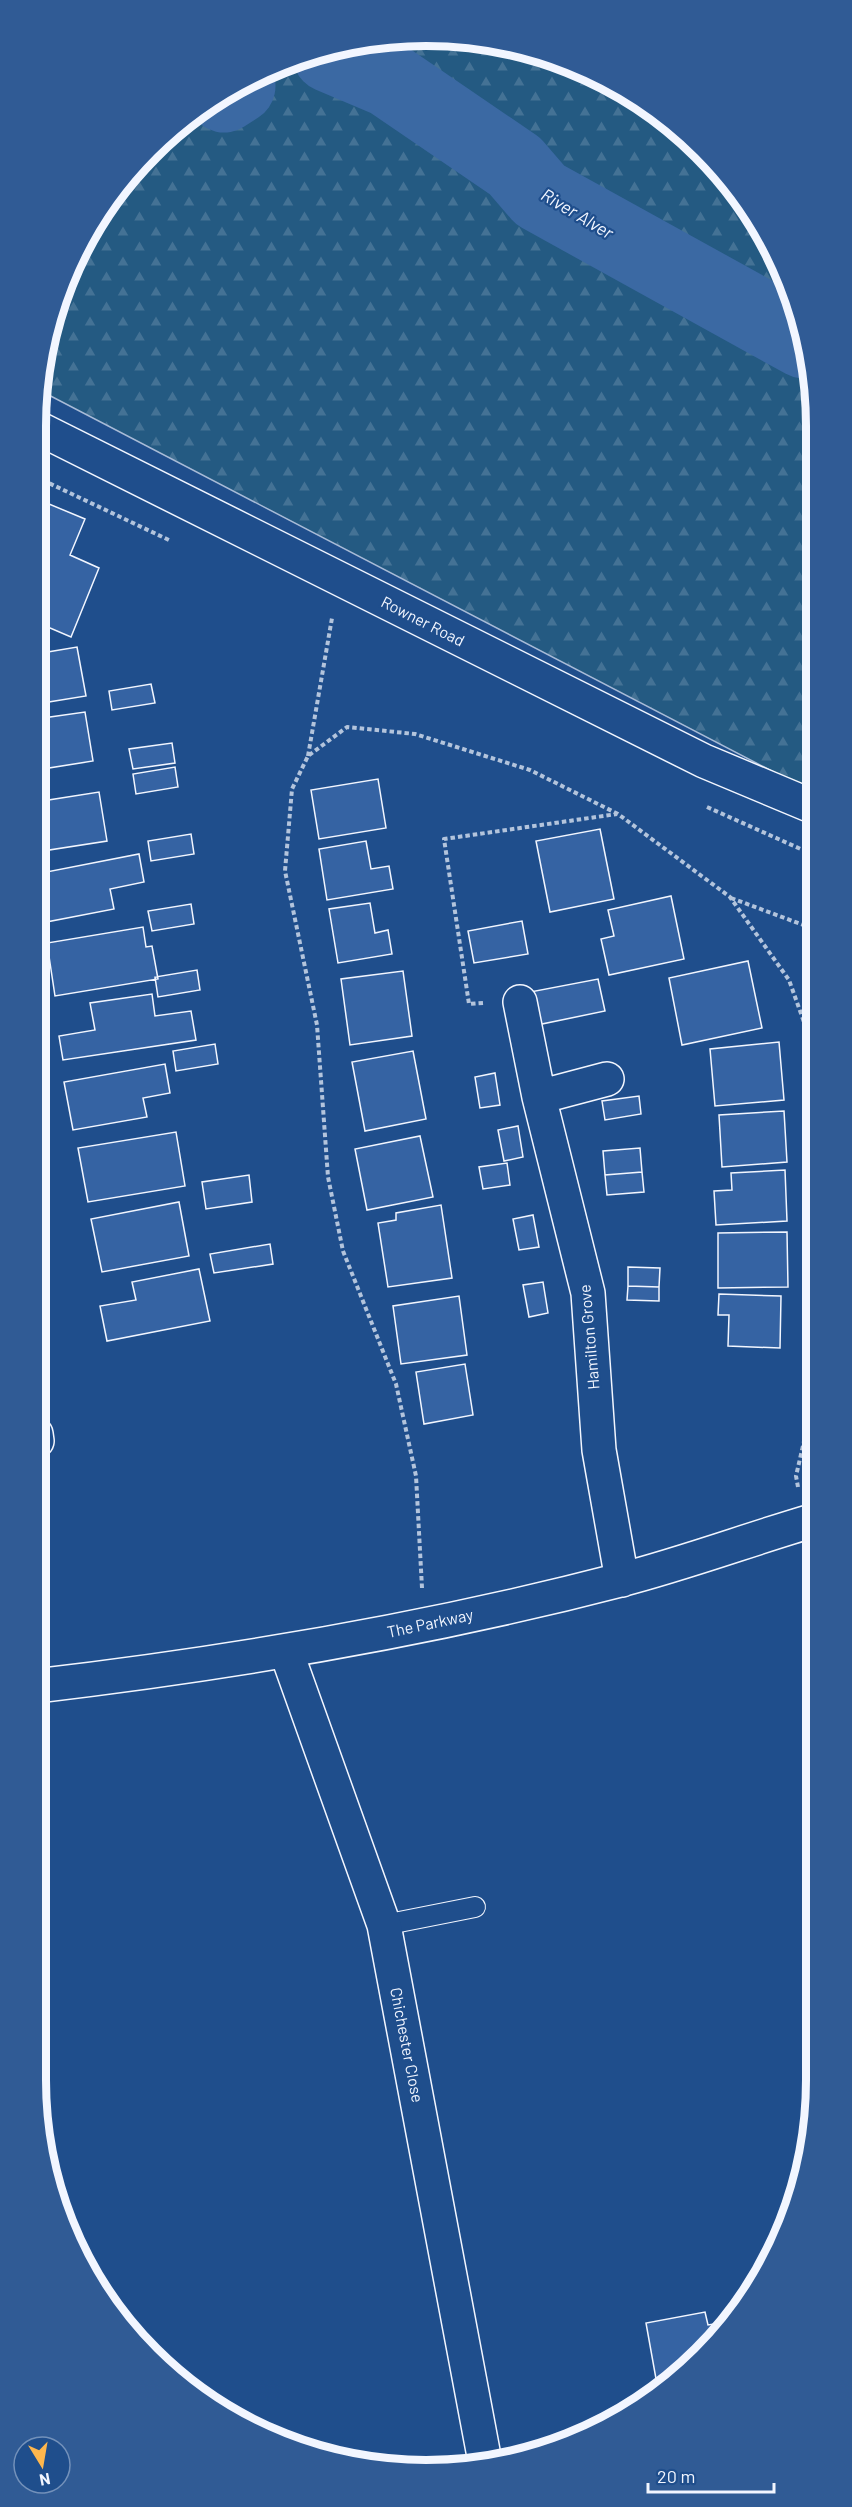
<svg xmlns="http://www.w3.org/2000/svg" width="852" height="2507" viewBox="0 0 852 2507" font-family="Barlow,sans-serif">
<defs>
<pattern id="forest-firs" width="22" height="20" patternUnits="userSpaceOnUse" patternTransform="scale(1.5)"><rect width="22" height="20" fill="#245a82"/><path d="M5 1l3.5 6h-7zM16 11l3.5 6h-7z" fill="#447295"/></pattern>
</defs>
<rect width="100%" height="100%" fill="#1f4e8c"/>
<path fill="url(#forest-firs)" stroke="#a8bbd7" stroke-width="1.5" d="M375,39L527,49L642,102L719,169L786,276L813,375L814,793L41,391L49,325L116,189L231,88Z"/>
<g fill="none" stroke-linecap="round" stroke-linejoin="round">
<path stroke="#3b69a3" stroke-width="75" d="M330,55L389,80L515,166L540,195L804,341
M224,95L238,86"/>
</g>
<path fill="#3563a3" stroke="#f2f6ff" stroke-width="1.5" d="M37,499L85,519L70,555L99,568L71,637L36,622V565L44,548L36,544Z
M77,647L86,696L36,704V654Z
M151,684L155,703L112,710L109,691Z
M85,712L93,761L36,770V719Z
M172,743L175,763L133,769L129,749Z
M175,767L178,787L136,794L133,774Z
M378,779L386,828L319,839L311,790Z
M99,792L107,841L36,852V802Z
M600,829L614,899L550,912L536,841Z
M191,834L194,854L151,861L148,841Z
M366,841L371,869L389,866L393,889L327,900L319,849Z
M139,854L144,882L110,889L114,909L41,923L36,896V874Z
M671,896L684,959L609,975L601,939L614,936L608,910Z
M370,903L375,933L388,930L392,954L338,963L329,909Z
M191,904L194,924L152,931L148,911Z
M522,921L528,954L474,963L468,931Z
M143,927L146,947L152,946L158,979L55,996L47,943Z
M748,961L762,1028L682,1045L669,978Z
M197,970L200,990L158,997L155,977Z
M403,971L412,1036L350,1045L341,979Z
M598,979L605,1011L537,1025L530,992Z
M152,994L155,1016L191,1011L196,1040L63,1060L59,1036L95,1030L90,1003Z
M779,1042L784,1100L715,1106L710,1049Z
M215,1044L218,1064L176,1071L173,1051Z
M413,1051L426,1119L365,1131L352,1062Z
M165,1064L170,1093L143,1098L147,1117L73,1130L64,1082Z
M495,1073L500,1105L480,1108L475,1077Z
M639,1096L641,1114L605,1120L602,1101Z
M784,1111L787,1162L722,1167L719,1115Z
M518,1126L523,1157L504,1161L498,1130Z
M176,1132L185,1186L88,1202L78,1148Z
M420,1136L433,1197L367,1210L355,1149Z
M640,1148L642,1172L605,1175L603,1151Z
M507,1163L510,1185L483,1189L479,1167Z
M785,1170L787,1221L716,1225L714,1191L732,1190L731,1173Z
M642,1172L644,1192L607,1195L605,1175Z
M249,1175L252,1202L206,1209L202,1182Z
M179,1202L189,1256L102,1272L91,1219Z
M441,1205L452,1278L388,1287L378,1223L396,1220V1213Z
M533,1215L539,1247L519,1250L513,1219Z
M787,1232L788,1287L718,1288V1233Z
M270,1244L273,1264L214,1273L210,1254Z
M628,1267L660,1268L659,1287L628,1286Z
M199,1269L210,1321L107,1341L100,1306L136,1300L132,1282Z
M543,1282L548,1313L529,1317L523,1285Z
M628,1286L659,1287V1301L627,1300Z
M719,1294L781,1296L780,1348L728,1346L729,1315H718Z
M459,1296L467,1355L401,1364L393,1306Z
M465,1364L473,1415L424,1424L416,1372Z
M705,2312L708,2325L726,2322L658,2390L646,2323Z"/>
<g fill="none" stroke-linecap="round" stroke-linejoin="round">
<defs>
<path id="service" d="M384,1925L475,1907"/>
<path id="minor" d="M520,1002L539,1097L588,1293L599,1450L622,1580
M539,1097L607,1079
M36,1434L37,1441
M286,1651L384,1925L483,2451
M36,1686C232,1663 428,1630 620,1580C686,1563 750,1539 815,1520"/>
<path id="secondary" d="M36,427L704,761L814,807"/>
</defs>
<use href="#service" stroke="#f2f6ff" stroke-width="22"/>
<use href="#minor" stroke="#f2f6ff" stroke-width="36"/>
<use href="#secondary" stroke="#f2f6ff" stroke-width="36"/>
<path stroke="#b3c4dc" stroke-width="4" stroke-dasharray="4.5 3" stroke-linecap="butt" d="M36,477L171,541
M308,756L332,618
M707,807L814,855
M731,898L814,929
M483,1003L469,1004L444,839L617,814
M798,1487L796,1476L815,1394
M422,1588L416,1476L396,1384L343,1251L328,1177L317,1025L285,871L292,789L308,756L347,727L415,734L530,770L618,814L730,897L789,980L814,1050"/>
<use href="#service" stroke="#1f4e8c" stroke-width="20"/>
<use href="#minor" stroke="#1f4e8c" stroke-width="33"/>
<use href="#secondary" stroke="#1f4e8c" stroke-width="33"/>
</g>
<g text-anchor="middle" stroke-width="4.5" stroke-linejoin="round" paint-order="stroke">
<g font-size="16" fill="#f2f6ff" stroke="#1f4e8c">
<text transform="translate(423 621) rotate(27)" y="6">Rowner Road</text>
<text transform="translate(589 1337) rotate(-95)" y="6">Hamilton Grove</text>
<text transform="translate(430 1623) rotate(-12)" y="6">The Parkway</text>
<text transform="translate(407 2045) rotate(79)" y="6">Chichester Close</text>
</g>
<g font-size="18" font-style="italic" fill="#f2f6ff" stroke="#1f4e8c">
<text transform="translate(577 214) rotate(31)" y="6">River Alver</text>
</g>
</g>
<path d="M0 0H852V2507H0ZM426 46H426A380 380 0 0 1 806 426V2080A380 380 0 0 1 426 2460H426A380 380 0 0 1 46 2080V426A380 380 0 0 1 426 46Z" fill="#305b95" fill-rule="evenodd"/>
<path fill="none" stroke="#f2f6ff" stroke-width="8" d="M426 46H426A380 380 0 0 1 806 426V2080A380 380 0 0 1 426 2460H426A380 380 0 0 1 46 2080V426A380 380 0 0 1 426 46Z"/>
<g transform="translate(42 2465) rotate(169)"><circle r="28" fill="#1f4e8c" stroke="#7391ba" stroke-width="1.5"/>
<path d="M0-4.5L10 22L0 15L-10 22Z" fill="#ffb74d"/>
<text y="-9" font-size="16" font-weight="bold" text-anchor="middle" fill="#f2f6ff">N</text>
</g>
<path d="M648 2483v9h126v-9" fill="none" stroke="#f2f6ff" stroke-width="3"/>
<text x="657" y="2483" font-size="18" fill="#f2f6ff" stroke="#1f4e8c" stroke-width="4.5" paint-order="stroke">20 m</text>
</svg>
